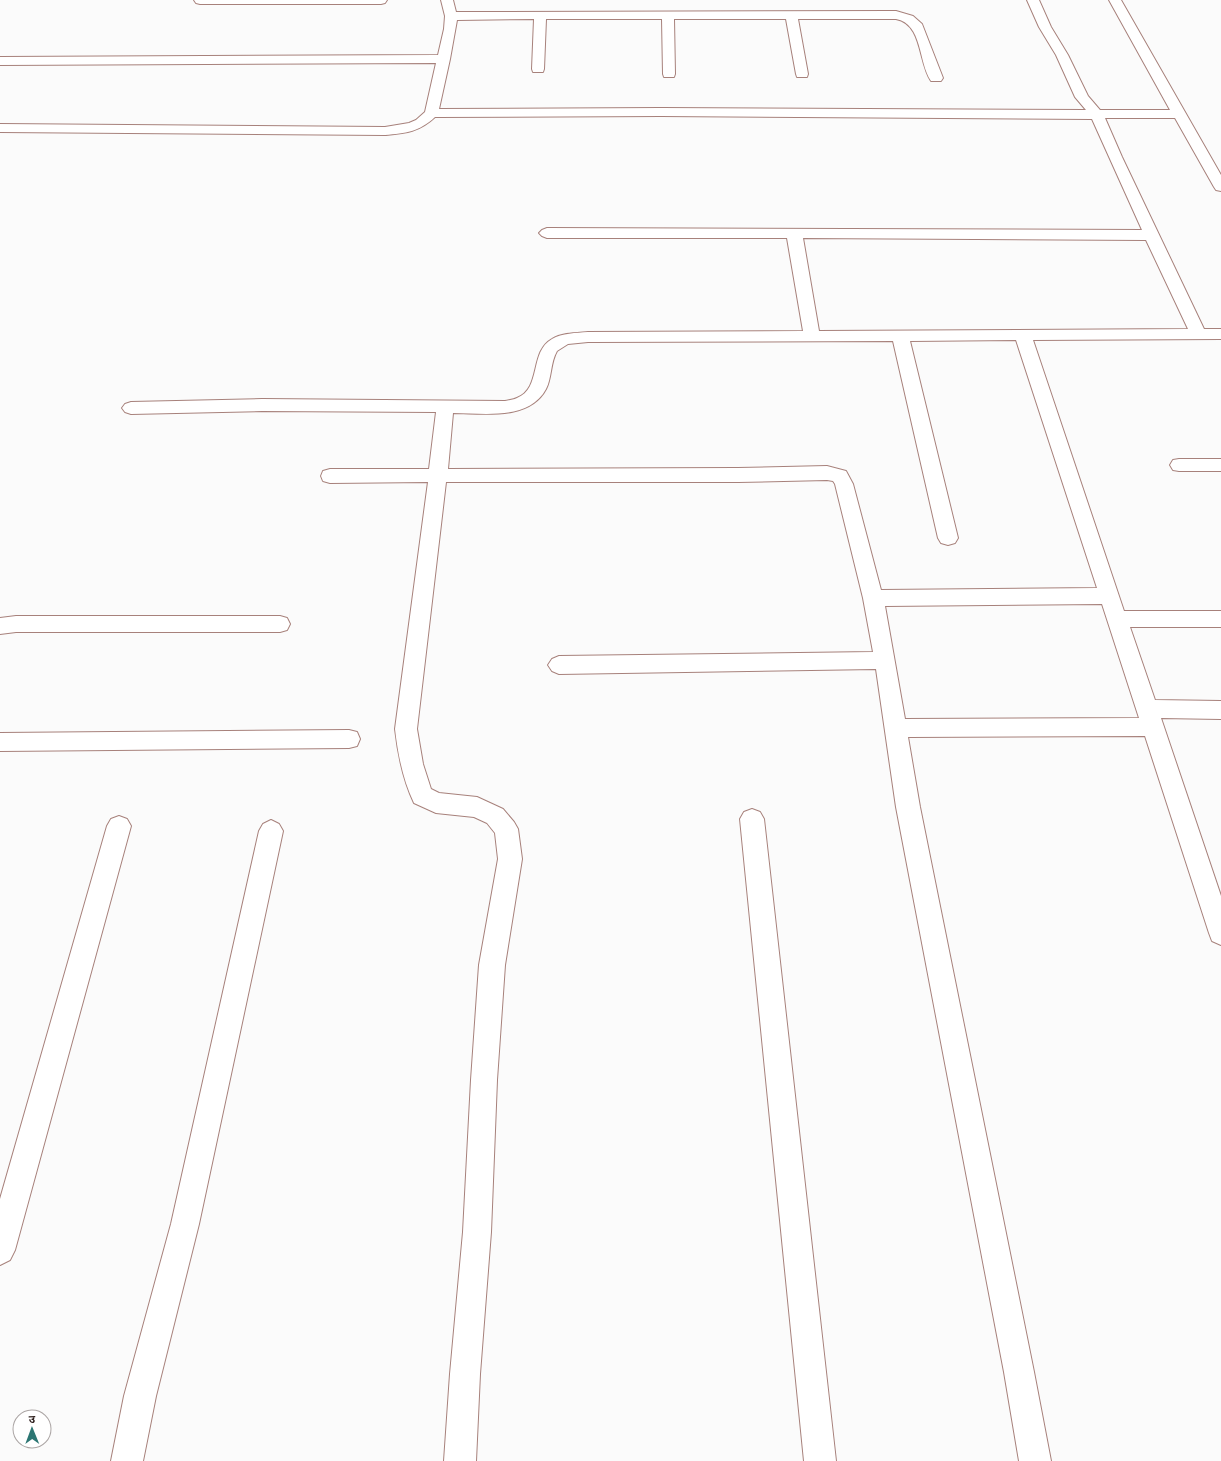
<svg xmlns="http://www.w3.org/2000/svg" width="1221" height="1461" viewBox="0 0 1221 1461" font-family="'Fira Sans Condensed','Noto Sans Devanagari',sans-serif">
<rect width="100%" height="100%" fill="#fbfbfb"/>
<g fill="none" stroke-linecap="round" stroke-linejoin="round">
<defs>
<path id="minor" d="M194,0H387L385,3L381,4H200L196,3Z
M441,0H453L456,12L896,11L913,16L922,24L943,78L941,81H931C918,62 923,24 896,19H798L808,74L807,77H797L796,74L786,19H674L675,74L674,77H664L663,74L662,19H546L544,69L543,72H533L532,69L534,19L457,20L450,59L439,109L661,108L1086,110L1075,97L1056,55L1039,27L1027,0H1039L1051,27L1068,55L1088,96L1100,110H1170L1109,0H1121L1221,175V191L1216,190L1214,187L1175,118H1105L1122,157L1204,329H1221V339L1033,340L1124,611H1221V627H1130L1155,700L1221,701V719L1161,718L1221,896V945L1212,941L1209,933L1145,736L908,737L920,807L1034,1372L1051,1461H1019L1004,1372L896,807L876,669L559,674L552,671L548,665L552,659L559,656L873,652L863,598L835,484L833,481L827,480L738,482H446L417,729L423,764L431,789L439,793L477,797L503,809L514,822L518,829L522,859L505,965L497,1080L491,1232L480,1374L476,1461H444L450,1374L463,1232L471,1080L479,965L498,859L495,833L487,823L474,817L436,813L414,803C403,780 398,755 395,729L428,482L330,483L323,481L321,476L323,471L330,469H429L436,412L262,411L131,414L125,412L122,408L125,404L131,402L262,399L505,401C509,400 513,400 517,398C542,388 529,352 552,339C562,333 576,333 588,332L803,331L787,238H547L542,236L539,233L542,230L547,228L1142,230L1092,119L661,116L435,117C419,132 406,133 385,135L0,132V124L385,127L409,123L416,120L425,112L436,63L0,65V57L438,55L444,29L445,16ZM803,238L1146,240L1188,329L819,331ZM1016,340L1097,588L881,590L853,484L846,471L827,466L738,468L448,469L453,413C483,413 529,421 546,389C552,378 550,363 557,351L568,344L588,342L893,341L938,538L941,543L948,545L955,543L958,538L910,341ZM1102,604L1139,718L905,719L885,606Z
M1179,459H1221V471H1179L1173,470L1170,465L1173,460Z
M16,616H280L287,618L290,624L287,630L280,632H16L0,634V618Z
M349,730L357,732L360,739L357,746L349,748L0,751V733Z
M752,809L760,812L764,819L836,1461H804L740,819L744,812Z
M119,816L127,819L131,826L15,1250L10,1260L0,1265V1199L107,826L111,819Z
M271,820L279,824L283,831L199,1224L156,1396L143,1461H111L124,1396L171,1224L259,831L263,824Z"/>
</defs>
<use href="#minor" stroke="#a7817b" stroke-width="2"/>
<use href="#minor" fill="#fff" fill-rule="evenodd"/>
</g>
<g transform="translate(32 1429) rotate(359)"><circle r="19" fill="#ffffff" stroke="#aba5a4"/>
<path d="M0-3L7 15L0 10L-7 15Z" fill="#2c7673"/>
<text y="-6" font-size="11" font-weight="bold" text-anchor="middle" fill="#2c1d1b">उ</text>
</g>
</svg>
